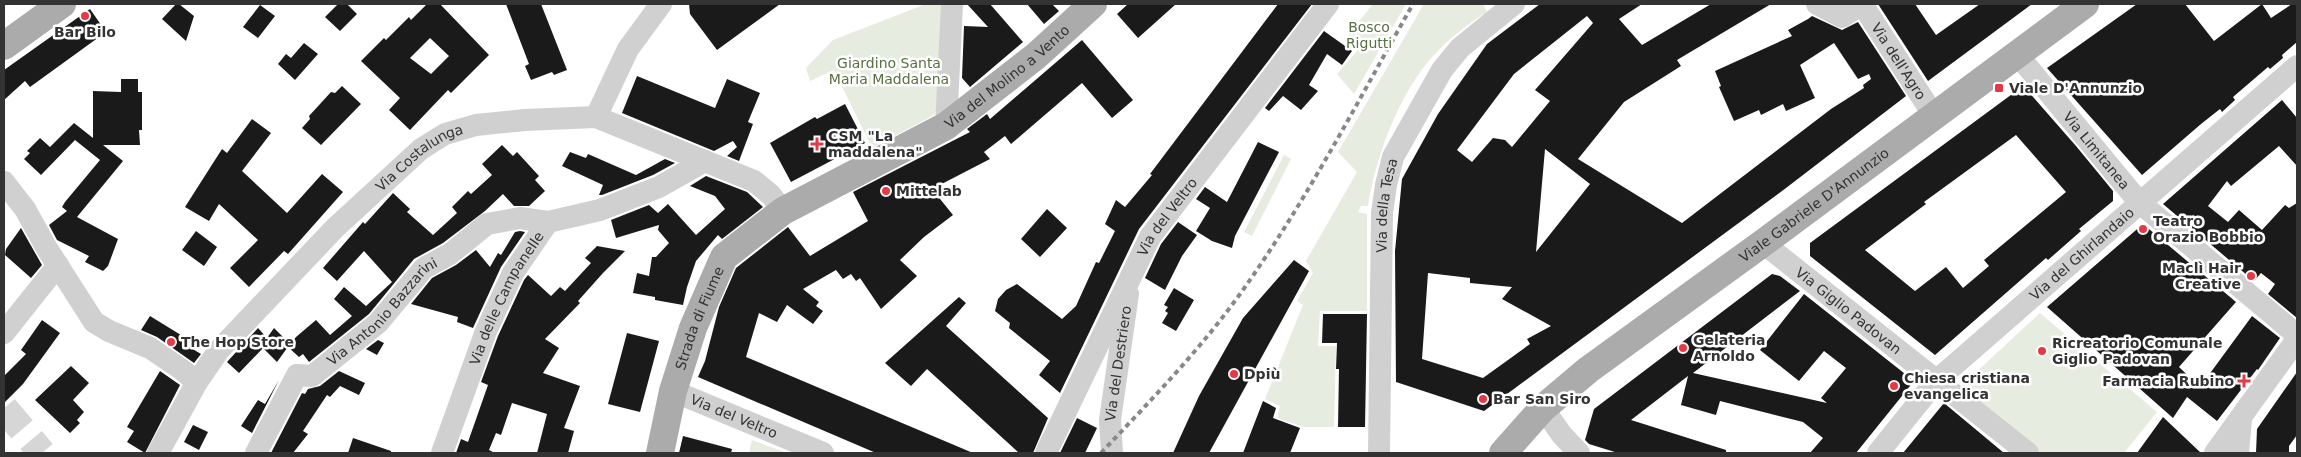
<svg xmlns="http://www.w3.org/2000/svg" width="2301" height="457" viewBox="0 0 2301 457" font-family="'DejaVu Sans',sans-serif">
<rect width="100%" height="100%" fill="#fff"/>
<path fill="#e6ecdf" d="M926,4H942L936,111L934,115L872,148L834,70L810,81L806,68L833,40Z
M1373,4H1406L1354,94L1337,74L1357,51L1344,40Z
M1424,4H1483L1487,12C1467,24 1450,38 1434,55C1400,91 1375,158 1368,206H1361L1358,212L1367,214V311H1320L1318,346H1336L1334,427H1304L1277,418L1280,406L1265,399L1303,305L1297,301L1313,273L1306,261L1357,172L1338,152Z
M1284,155L1291,159L1252,236L1244,232Z
M2040,313L2157,412L2124,453H2041L1959,388Z
M752,440L787,453H749Z"/>
<path fill="#1a1a1a" fill-rule="evenodd" d="M176,4H179L194,16L186,41L162,19Z
M338,4H347L357,14L340,31L325,17Z
M427,4H440L489,55L451,93L448,90L410,130L389,110L400,98L361,61L384,38L386,40L409,17L411,20ZM430,38L449,56L431,74L410,58Z
M506,4H541L567,70L554,75L552,72L531,80L525,66L529,64Z
M689,4H780L717,50L690,14Z
M967,4H990L1023,42L970,87L962,78L964,26L988,27Z
M1027,4H1052L1059,11L1044,24Z
M1128,4H1176L1138,38L1117,14Z
M1278,4H1312L1139,229L1060,393L1039,375L1050,361L1009,328L1010,323L995,311L998,299L1006,290L1017,284L1062,319L1076,306L1096,262L1099,263L1115,231L1105,224L1116,200L1125,207L1152,175L1150,174Z
M1540,4H1642L1619,19L1642,45L1711,4H1771L1677,60L1681,66L1624,102L1578,159L1682,223L1831,109L1864,88L1863,85L1871,79L1869,74L1858,79L1834,43L1800,65L1815,98L1786,111L1783,104L1761,115L1759,110L1734,121L1719,87L1721,86L1715,71L1792,36L1788,30L1808,19L1812,16L1842,30L1858,22L1906,96L1786,188L1484,411L1396,382L1395,251L1402,179L1438,114L1487,44ZM1587,16L1593,23L1535,90L1550,101L1512,147L1505,140L1493,138L1472,162L1457,150L1514,74ZM1545,149L1590,184L1536,252ZM1428,273L1470,278V283L1512,287L1502,299L1551,326L1527,339L1530,344L1483,378L1422,359Z
M1878,4H1915L1936,35L1980,4H2032L1928,81Z
M2137,4H2185L2214,41L2262,4L2271,18L2292,4H2297V42L2282,55L2283,58L2270,69L2268,67L2233,97L2235,100L2222,112L2220,109L2201,124L2142,175L2047,68Z
M260,5L275,16L258,38L243,27Z
M90,9L106,32L30,87L25,81L4,100V70Z
M1324,31L1352,51L1342,65L1327,54L1309,85L1318,91L1301,110L1283,96L1269,111L1265,108Z
M1082,40L1133,100L1112,118L1082,83L1011,144L1005,136L984,152L990,159L932,189L953,215L924,237L900,260L917,276L881,309L860,278L856,281L851,274L843,279L836,270L803,289L819,302L816,306L823,311L813,324L787,305L777,322L759,313L746,357L973,453H876L698,377L705,361L719,307L736,268L788,227L810,256L868,221L853,192L970,132L967,129L987,114L990,119Z
M304,43L318,54L295,80L278,64L286,54L291,58Z
M637,76L715,108L727,79L760,93L748,122L753,124L739,161L727,156L737,147L733,141L714,151L622,113Z
M121,79H138V92H142V130H139L140,145H103L123,161L77,217L118,239L108,266L103,271L85,262L89,256L57,240L49,225L67,211L62,207L65,202L100,160L75,140L41,175L24,159L30,153L27,151L40,138L50,147L74,123L93,138V91L121,92Z
M342,86L361,104L321,145L302,128L310,119L309,116L331,92L335,93Z
M2019,89L2027,90L2076,146L2113,191V201L2079,229L2081,231L2048,260L2046,258L1935,355L1810,256V243ZM2016,135L2066,192L1984,260L1989,266L1963,288L1946,267L1915,291L1865,250L1926,204L1924,202Z
M2282,100L2297,118V166L2279,146L2231,186L2227,181L2208,206L2228,222L2239,210L2262,230L2285,205L2289,208L2297,203V318L2268,294L2275,284L2261,273L2254,281L2163,204Z
M845,104L865,143L791,182L770,143L815,117L817,119Z
M252,119L271,133L242,171L287,213L322,174L343,192L288,254L284,251L249,287L230,268L258,240L219,204L209,221L185,207L222,149L227,153Z
M1258,142L1279,152L1235,236L1232,248L1212,241L1196,231L1210,208L1196,199L1205,187L1227,202Z
M502,145L513,156L517,152L539,176L535,180L545,191L529,206H514L503,194L485,211L443,243L414,259L369,314L309,362L303,354L299,357L288,347L296,337L316,320L330,335L352,316L334,299L344,287L366,306L392,282L364,251L337,281L323,268L363,222L365,224L393,193L410,209L407,212L433,235L457,213L452,207L468,191L471,194L492,175L482,164Z
M570,152L586,158L588,154L636,175L665,159L675,163L653,175L602,195H599L603,185L562,166Z
M706,176L747,192L763,207L722,239L718,235L696,261L687,287L683,305L655,300V297L633,293L637,273L649,276L652,257H656L669,243L658,230L659,225L616,238L611,220L649,205L658,213L668,204L696,235L725,209L715,196L690,186Z
M1047,209L1067,228L1040,257L1021,239Z
M1178,222L1197,235L1182,256L1165,290L1145,278L1161,244Z
M2143,224L2236,302L2179,367L2200,387L2252,316L2280,338L2258,370L2257,369L2217,421L2187,397L2173,418L2047,307Z
M21,228L42,265L31,278L5,255L6,249Z
M196,231L217,247L204,266L182,250Z
M520,231L525,232L501,267L473,328L457,322L458,317L411,304L432,278L456,265L476,250L490,267L498,253L501,255L515,232Z
M597,246L625,251L603,273L578,301L580,303L545,339L559,348L543,373L580,386L564,428L574,431L568,453H537L547,414L512,403L501,435L496,433L489,450L495,453H456L461,439L468,442L488,385L481,382L498,336L524,280L528,275L551,296L560,287L565,291L591,263L585,258Z
M1294,260L1309,271L1209,453H1173L1199,396L1243,318Z
M1772,274L1780,276L1800,291L1693,373L1827,403L1821,398L1846,368L1824,351L1799,381L1760,350L1804,294L1914,381L1856,453H1810L1823,438L1803,422L1720,401L1716,415L1681,405L1688,376L1631,420L1726,450V453H1618L1589,444L1585,440L1594,409Z
M1174,288L1194,300L1176,331L1162,323L1168,313L1165,311L1168,307L1164,305Z
M959,297L966,303L946,326L1048,418L1033,453H1019L927,369L911,386L885,363Z
M1323,314H1367L1365,427H1338L1339,369H1336L1337,343H1322Z
M150,316L189,340L186,345L201,354L194,363L157,337L141,330Z
M42,320L60,333L23,384L4,403V376L26,354L21,350Z
M258,328L267,338L274,328L290,344L277,362L263,348L239,373L227,362Z
M627,333L659,341L640,412L608,404Z
M378,340L384,343L377,355L366,349Z
M71,366L89,383L73,400L84,412L77,420L80,423L70,433L35,400Z
M160,371L180,385L145,453L127,442L134,431L127,427Z
M339,371L365,383L359,395L340,386L330,397L327,395L303,431L308,434L293,453H271L302,393L305,394L308,389L320,386Z
M2297,372V435L2289,446V453H2256L2257,429Z
M279,380L252,433L241,426L258,400L265,404Z
M1263,401L1276,408L1273,418L1300,428L1290,453H1243Z
M1944,403L2004,453H1903Z
M2163,417L2201,453H2137Z
M1077,418L1097,428L1085,453H1060Z
M193,425L208,432L199,450L184,442Z
M683,436L732,449L731,453H679Z
M353,438L391,451V453H348Z"/>
<g fill="none" stroke-linecap="round" stroke-linejoin="round">
<path stroke="#d6d6d6" stroke-width="28" stroke-dasharray="28 14" stroke-linecap="butt" d="M4,408L42,453"/>
<g stroke="#d0d0d0" stroke-width="22">
<path d="M1817,4L1842,17L1863,4"/>
<path id="s1" d="M1862,4L1934,116"/>
<path id="s2" d="M2017,54L2139,202L2297,335"/>
<path d="M596,117L628,49L661,4"/>
<path d="M946,126L952,4"/>
<path d="M4,182L25,209L46,247L94,322L109,331L150,348L181,369L197,382"/>
<path id="s3" d="M1763,243L2028,453"/>
<path d="M4,333L58,265"/>
<path id="s4" d="M673,391L823,453"/>
<path d="M1543,408L1562,435L1579,453"/>
<path id="s5" d="M158,453L197,382L219,350L335,228L421,149L445,134L476,125L525,120L596,117L754,181L771,195L783,211"/>
<path id="s6" d="M256,453L297,375L312,376L378,323L424,268L450,254L487,224L520,218L548,222"/>
<path id="s7" d="M442,453L486,331L513,273L548,222L600,210L659,187L705,161"/>
<path id="s8" d="M1046,453L1150,237L1328,4"/>
<path id="s9" d="M1112,453L1110,420L1128,294"/>
<path id="s10" d="M1379,453L1382,213L1386,185L1393,157L1442,70L1460,48L1514,4"/>
<path id="s11" d="M1878,453L1936,381L2297,66"/>
<path d="M2215,453L2297,339"/>
<path d="M2238,453L2241,419"/>
</g>
<g stroke="#ababab" stroke-width="28">
<path d="M4,46L62,4"/>
<path id="s12" d="M660,453L673,391L693,328L724,257L783,211L946,126L1036,56L1093,4"/>
<path id="s13" d="M1503,453L1543,408L1588,370L1763,243L2085,4"/>
</g>
<path stroke="#888" stroke-width="4" stroke-dasharray="5 4" stroke-linecap="butt" d="M1101,453C1151,400 1203,347 1245,287C1308,198 1359,99 1413,4"/>
</g>
<g fill="#e63946" stroke="#fff" stroke-width="2">
<circle cx="85" cy="16" r="5"/>
<rect x="1994" y="83" width="10" height="10" rx="2.5"/>
<path d="M814.5 136.5h5v5h5v5h-5v5h-5v-5h-5v-5h5z"/>
<circle cx="886" cy="191" r="5"/>
<circle cx="2143" cy="229" r="5"/>
<circle cx="2251" cy="276" r="5"/>
<circle cx="171" cy="342" r="5"/>
<circle cx="1683" cy="348" r="5"/>
<circle cx="2042" cy="351" r="5"/>
<circle cx="1234" cy="374" r="5"/>
<path d="M2241.5 373.5h5v5h5v5h-5v5h-5v-5h-5v-5h5z"/>
<circle cx="1894" cy="386" r="5"/>
<circle cx="1483" cy="399" r="5"/>
</g>
<g text-anchor="middle" stroke-width="5" stroke-linejoin="round" paint-order="stroke">
<g font-size="14" fill="#56703f" stroke="#fff">
<text x="1369" y="32">Bosco<tspan x="1369" dy="16">Rigutti</tspan></text>
<text x="889" y="68">Giardino Santa<tspan x="889" dy="16">Maria Maddalena</tspan></text>
</g>
<g font-size="14" font-weight="bold" fill="#333" stroke="#fff" text-anchor="start">
<text x="85" y="37" text-anchor="middle">Bar Bilo</text>
<text x="2009" y="93">Viale D'Annunzio</text>
<text x="828" y="141">CSM "La<tspan x="828" dy="16">maddalena"</tspan></text>
<text x="896" y="196">Mittelab</text>
<text x="2153" y="226">Teatro<tspan x="2153" dy="16">Orazio Bobbio</tspan></text>
<text x="2241" y="273" text-anchor="end">Maclì Hair<tspan x="2241" dy="16">Creative</tspan></text>
<text x="1693" y="345">Gelateria<tspan x="1693" dy="16">Arnoldo</tspan></text>
<text x="181" y="347">The Hop Store</text>
<text x="2052" y="348">Ricreatorio Comunale<tspan x="2052" dy="16">Giglio Padovan</tspan></text>
<text x="1244" y="379">Dpiù</text>
<text x="1904" y="383">Chiesa cristiana<tspan x="1904" dy="16">evangelica</tspan></text>
<text x="2234" y="386" text-anchor="end">Farmacia Rubino</text>
<text x="1493" y="404">Bar San Siro</text>
</g>
<g font-size="14" fill="#333" stroke="#fff">
<text dy="5" stroke="none"><textPath href="#s1" startOffset="68">Via dell'Agro</textPath></text>
<text dy="5" stroke="none"><textPath href="#s12" startOffset="544">Via del Molino a Vento</textPath></text>
<text dy="5" stroke="none"><textPath href="#s2" startOffset="125">Via Limitanea</textPath></text>
<text dy="5" stroke="none"><textPath href="#s5" startOffset="399">Via Costalunga</textPath></text>
<text dy="5" stroke="none"><textPath href="#s13" startOffset="399">Viale Gabriele D'Annunzio</textPath></text>
<text dy="5" stroke="none"><textPath href="#s10" startOffset="248">Via della Tesa</textPath></text>
<text dy="5" stroke="none"><textPath href="#s8" startOffset="266">Via del Veltro</textPath></text>
<text dy="5" stroke="none"><textPath href="#s11" startOffset="286">Via del Ghirlandaio</textPath></text>
<text dy="5" stroke="none"><textPath href="#s7" startOffset="168">Via delle Campanelle</textPath></text>
<text dy="5" stroke="none"><textPath href="#s3" startOffset="109">Via Giglio Padovan</textPath></text>
<text dy="5" stroke="none"><textPath href="#s6" startOffset="199">Via Antonio Bazzarini</textPath></text>
<text dy="5" stroke="none"><textPath href="#s12" startOffset="141">Strada di Fiume</textPath></text>
<text dy="5" stroke="none"><textPath href="#s9" startOffset="90">Via del Destriero</textPath></text>
<text dy="5" stroke="none"><textPath href="#s4" startOffset="66">Via del Veltro</textPath></text>
</g>
</g>
<rect width="2301" height="457" fill="none" stroke="#333333" stroke-width="10"/>
</svg>
